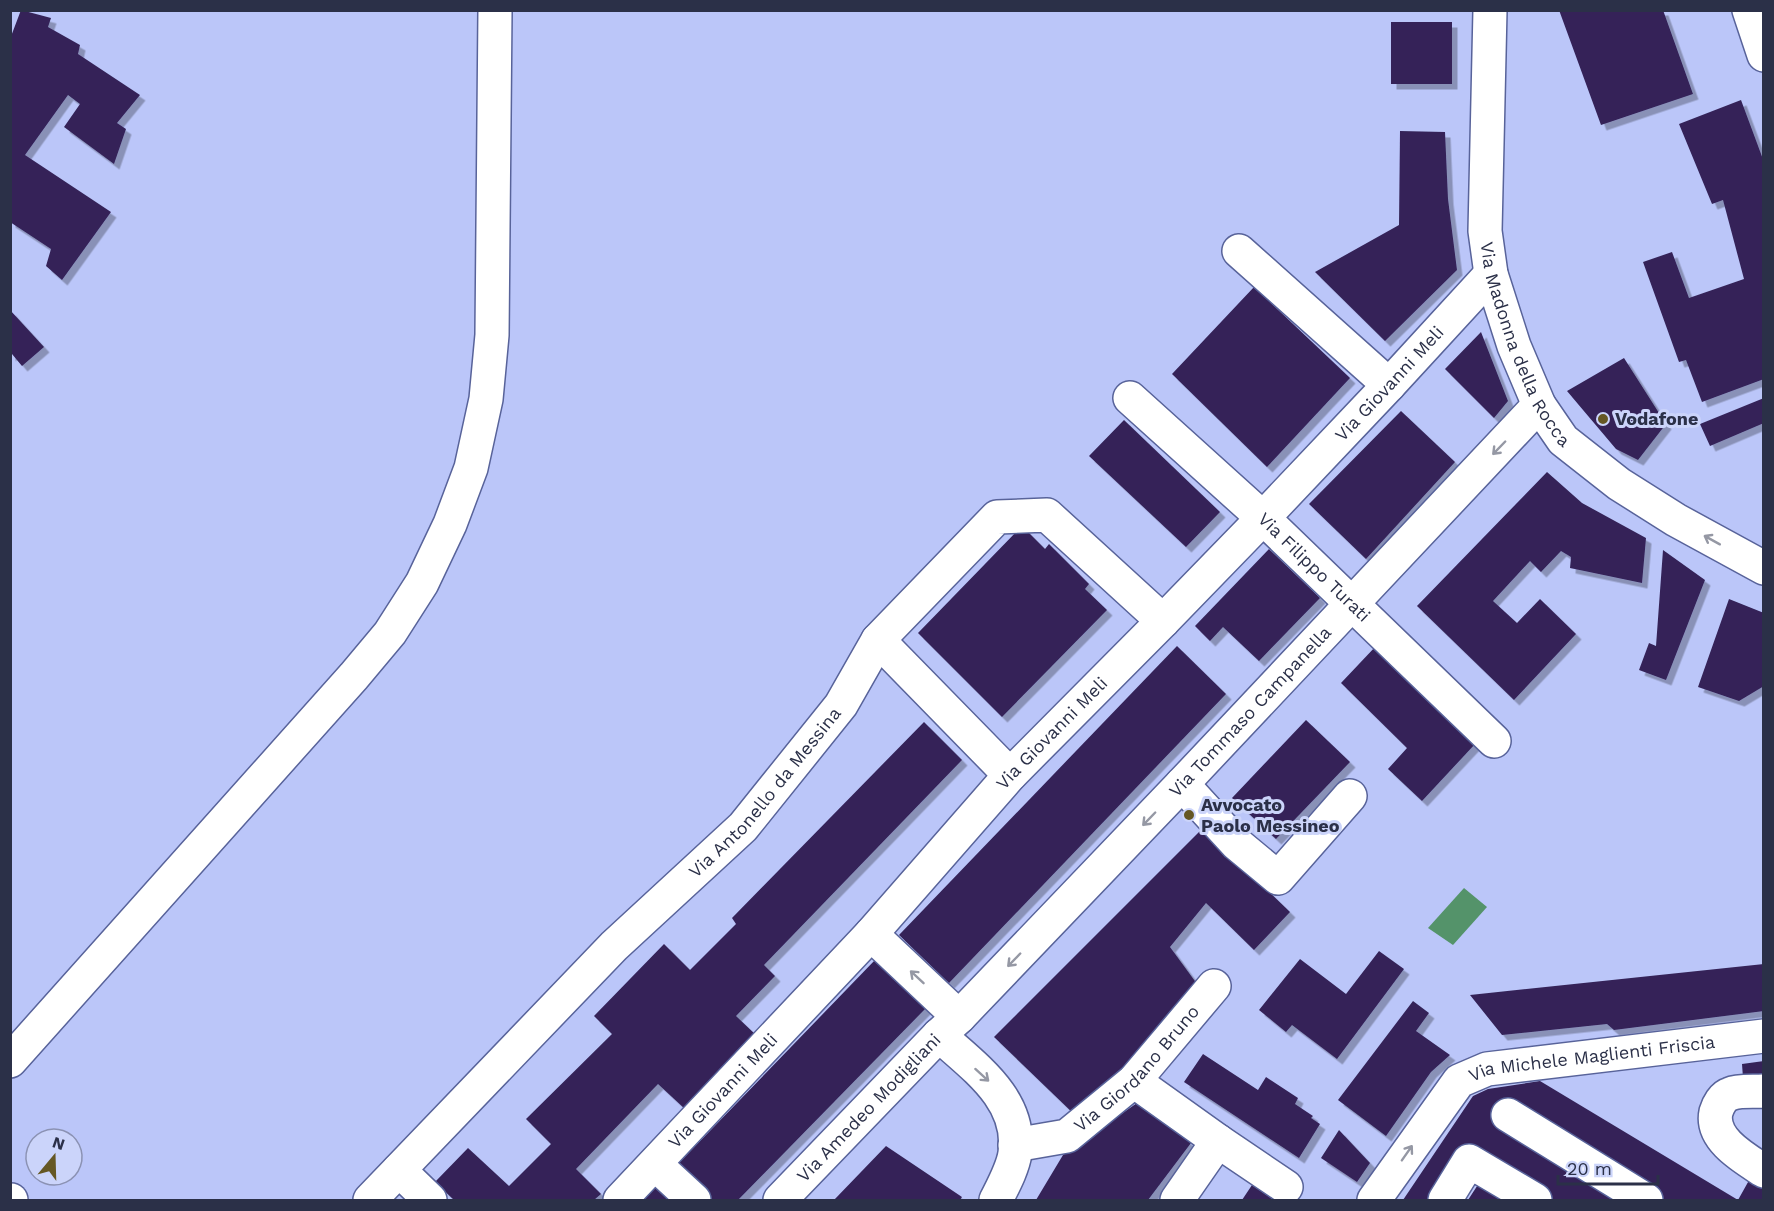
<svg xmlns="http://www.w3.org/2000/svg" width="1774" height="1211" viewBox="0 0 1774 1211" font-family="'Work Sans',sans-serif">
<defs>
<filter id="shadow"><feDropShadow dx="5.5" dy="5.5" stdDeviation="0" flood-color="#0004"/></filter>
</defs>
<rect width="100%" height="100%" fill="#bbc6f9"/>
<path fill="#54936a" d="M1464,888L1487,907L1453,945L1428,928Z"/>
<path fill="#342458" filter="url(#shadow)" d="M21,10L51,18L48,27L80,45L78,54L140,95L117,123L126,129L114,164L64,127L80,104L68,95L25,155L111,212L62,280L46,266L51,249L10,222V39Z
M1559,10H1663L1693,94L1601,125Z
M1391,22H1452V84H1391Z
M1741,100L1764,162V379L1702,402L1686,360L1679,362L1643,262L1672,252L1689,298L1744,279L1723,200L1712,204L1679,124Z
M1400,131L1445,132L1448,199L1457,270L1385,341L1315,272L1399,225Z
M1254,287L1350,378L1267,467L1172,374Z
M10,310L44,347L22,366L12,354L10,356Z
M1481,332L1508,401L1494,418L1445,369Z
M1624,358L1666,424L1638,460L1616,449L1567,391Z
M1764,398V423L1710,446L1700,424Z
M1401,411L1455,462L1366,559L1309,504Z
M1124,420L1220,512L1186,547L1089,456Z
M1547,472L1582,503L1646,538L1642,583L1570,568L1571,557L1561,551L1541,572L1530,561L1493,601L1517,623L1540,599L1576,634L1514,700L1417,606Z
M1022,526L1045,549L1049,544L1089,584L1085,589L1107,610L1002,717L918,633Z
M1269,549L1320,598L1259,661L1223,627L1210,641L1195,626Z
M1663,550L1705,580L1666,680L1639,670L1649,643L1656,646Z
M1729,599L1764,613V686L1739,701L1698,687Z
M1177,646L1226,694L949,983L899,935Z
M1376,646L1476,743L1422,801L1388,769L1407,748L1341,683Z
M1306,720L1350,762L1276,839L1232,798Z
M924,722L962,760L764,965L775,976L736,1016L757,1036L685,1109L658,1084L576,1169L601,1194L594,1200H454L435,1182L468,1148L509,1186L551,1144L526,1119L612,1034L594,1016L664,944L690,970L736,924L732,918Z
M1203,828L1290,912L1254,950L1206,903L1170,947L1200,988L1076,1116L994,1037Z
M1379,951L1404,969L1337,1059L1292,1025L1286,1032L1259,1010L1300,959L1346,994Z
M875,960L926,1008L738,1200H711L675,1167Z
M1764,964V1011L1614,1030L1607,1024L1502,1035L1470,995Z
M1413,1001L1429,1013L1416,1031L1450,1055L1431,1072L1386,1136L1338,1100Z
M1203,1054L1258,1090L1266,1077L1298,1098L1295,1104L1313,1116L1311,1118L1320,1124L1299,1158L1184,1082Z
M1764,1061V1075L1743,1078L1742,1064Z
M1540,1081L1738,1200L1752,1175L1764,1182V1200H1554L1461,1148L1428,1200H1403L1473,1096L1488,1089Z
M1137,1103L1191,1143L1148,1200H1036L1063,1155Z
M1339,1130L1370,1163L1357,1182L1321,1158Z
M886,1146L962,1197L960,1200H834Z
M1481,1180L1516,1200H1468Z
M659,1181L679,1200H640Z
M1252,1185L1274,1200H1242Z"/>
<g fill="none" stroke-linecap="round" stroke-linejoin="round">
<defs>
<g id="minor">
<path id="s1" d="M1490,10L1485,231L1491,274L1514,346L1539,405L1563,440L1619,484L1676,520L1764,568"/>
<path d="M1749,10L1764,55"/>
<path d="M1239,251L1389,385"/>
<path id="s2" d="M1130,398L1263,518L1494,741"/>
<path d="M878,640L1010,775"/>
<path d="M1182,784L1237,844L1278,878L1350,796"/>
<path d="M871,934L959,1017"/>
<path d="M939,1035C974,1067 1022,1099 1015,1153C1013,1168 1003,1186 996,1200"/>
<path d="M10,1061L354,676L390,633L422,583L450,524L471,468L486,399L492,335L495,10"/>
<path d="M1134,1081L1218,1141L1177,1200"/>
<path d="M1764,1091C1754,1092 1739,1090 1730,1094C1723,1096 1718,1105 1716,1112C1710,1139 1744,1158 1764,1171"/>
<path d="M1508,1115L1646,1200"/>
<path d="M1218,1141L1286,1187"/>
<path id="s3" d="M1015,1145L1067,1136L1134,1081L1214,986"/>
<path d="M655,1164L694,1200"/>
<path d="M399,1170L430,1200"/>
<path d="M10,1200H11"/>
<path id="s4" d="M370,1200L614,946L743,827L841,705L878,640L997,517L1047,515L1163,621"/>
<path id="s5" d="M620,1200L871,934L1010,775L1163,621L1263,518L1389,385L1491,274"/>
<path id="s6" d="M780,1200L939,1035L959,1017L1182,784L1539,405"/>
<path id="s7" d="M1374,1200L1459,1081L1487,1069L1764,1036"/>
<path d="M1445,1200L1469,1161L1535,1200"/>
</g>
</defs>
<use href="#minor" stroke="#58639a" stroke-width="36"/>
<use href="#minor" stroke="#fff" stroke-width="33"/>
</g>
<defs><path id="oneway-shaft" d="M-6 0H5M1.5-3L5.5 0L1.5 3" fill="none" stroke-width="1.6" stroke-linecap="round" stroke-linejoin="round" transform="scale(1.5)"/></defs>
<g stroke="#9598a4">
<use href="#oneway-shaft" transform="translate(1499 448) rotate(134)"/>
<use href="#oneway-shaft" transform="translate(1712 540) rotate(-151)"/>
<use href="#oneway-shaft" transform="translate(1149 819) rotate(134)"/>
<use href="#oneway-shaft" transform="translate(1014 960) rotate(134)"/>
<use href="#oneway-shaft" transform="translate(917 977) rotate(-137)"/>
<use href="#oneway-shaft" transform="translate(982 1075) rotate(42)"/>
<use href="#oneway-shaft" transform="translate(1407 1153) rotate(-55)"/>
</g>
<g fill="#655724" stroke="#cbd4fa" stroke-width="2">
<circle cx="1603" cy="419" r="6"/>
<circle cx="1189" cy="815" r="6"/>
</g>
<g text-anchor="middle" stroke-width="6" stroke-linejoin="round" paint-order="stroke">
<g font-size="18" fill="#2b3048" stroke="#cbd4fa">
<text dy="6" stroke="none"><textPath href="#s1" startOffset="342">Via Madonna della Rocca</textPath></text>
<text dy="6" stroke="none"><textPath href="#s5" startOffset="1122">Via Giovanni Meli</textPath></text>
<text dy="6" stroke="none"><textPath href="#s2" startOffset="250">Via Filippo Turati</textPath></text>
<text dy="6" stroke="none"><textPath href="#s6" startOffset="678">Via Tommaso Campanella</textPath></text>
<text dy="6" stroke="none"><textPath href="#s5" startOffset="636">Via Giovanni Meli</textPath></text>
<text dy="6" stroke="none"><textPath href="#s4" startOffset="568">Via Antonello da Messina</textPath></text>
<text dy="6" stroke="none"><textPath href="#s7" startOffset="282">Via Michele Maglienti Friscia</textPath></text>
<text dy="6" stroke="none"><textPath href="#s3" startOffset="150">Via Giordano Bruno</textPath></text>
<text dy="6" stroke="none"><textPath href="#s5" startOffset="150">Via Giovanni Meli</textPath></text>
<text dy="6" stroke="none"><textPath href="#s6" startOffset="128">Via Amedeo Modigliani</textPath></text>
</g>
<g font-size="18" font-weight="bold" fill="#2b3048" stroke="#cbd4fa" text-anchor="start">
<text x="1615" y="425">Vodafone</text>
<text x="1201" y="811">Avvocato<tspan x="1201" dy="21">Paolo Messineo</tspan></text>
</g>
</g>
<rect width="1774" height="1211" fill="none" stroke="#2b3048" stroke-width="24"/>
<g transform="translate(54 1157) rotate(19)"><circle r="28" fill="#cbd4fa" stroke="#8b92b3" stroke-width="1.5"/>
<path d="M0-4.5L10 22L0 15L-10 22Z" fill="#655724"/>
<text y="-9" font-size="16" font-weight="bold" text-anchor="middle" fill="#2b3048">N</text>
</g>
<path d="M1558 1175v9h100v-9" fill="none" stroke="#2b3048" stroke-width="3"/>
<text x="1567" y="1175" font-size="18" fill="#2b3048" stroke="#cbd4fa" stroke-width="4.5" paint-order="stroke">20 m</text>
</svg>
